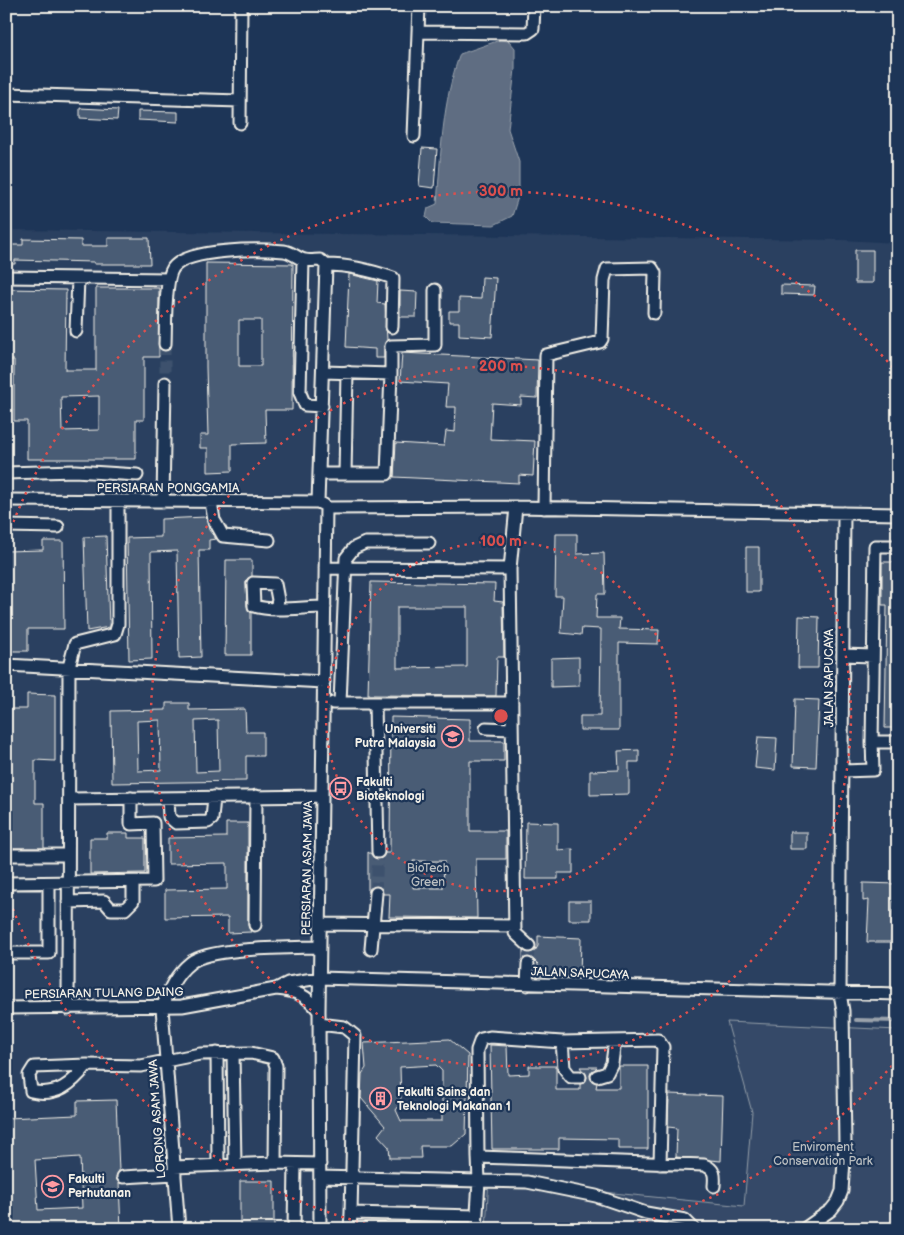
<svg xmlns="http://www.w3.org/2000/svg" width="904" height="1235" viewBox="0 0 904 1235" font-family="'Balsamiq Sans',sans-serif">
<rect width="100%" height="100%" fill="#1d3557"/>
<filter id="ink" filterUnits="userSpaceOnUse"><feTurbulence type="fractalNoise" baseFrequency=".02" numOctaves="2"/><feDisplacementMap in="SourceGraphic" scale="10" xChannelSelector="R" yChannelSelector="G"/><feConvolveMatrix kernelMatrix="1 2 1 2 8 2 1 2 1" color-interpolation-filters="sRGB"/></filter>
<g filter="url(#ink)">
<path fill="#2a4060" d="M6,230L842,240L898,243V1229H6Z"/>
<path fill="#354a67" stroke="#949ea8" d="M413,861H444L443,888H413Z
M727,1022L898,1030V1229H486L489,1176L613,1193L744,1206L752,1112Z"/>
<path fill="#5e6d82" stroke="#9aa2ab" d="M500,40L509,41L515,48V69L508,129L519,162V194L512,216L494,225L432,223L426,217L428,208L437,204C441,153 442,102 460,54Z"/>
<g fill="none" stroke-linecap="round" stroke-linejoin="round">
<path stroke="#9aa2ab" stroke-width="4" d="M856,1020L898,1021"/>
</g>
<path fill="#485b74" stroke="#f4f1e8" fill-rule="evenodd" d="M80,108L118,110L117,120L80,118Z
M138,111L178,112V122L138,120Z
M422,148L437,149L434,188L419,186Z
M108,238H149L150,264H94V262L15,260V264H6V245H23V239L81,240V246H108Z
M855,250H873V283H855Z
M206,263L293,264L292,410H265L266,443L232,444V471L208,472V448H200V435H208L206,367ZM239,320H261V366H239Z
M349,274L378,281L377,303L385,304L387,340L384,346V358H375V349L346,347Z
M482,277L496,278L492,337L459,335V322H449V311H459V298L481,299Z
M781,285L815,286L814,295L781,294Z
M96,288H159V357H144V420H136V459H27V421H14V360H6V289L66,290L65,370H96ZM99,396V430L62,431L61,397Z
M400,291L417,292L416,317H400Z
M402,353L538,360L537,398L521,397V405L492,403L490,439L535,441L533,476L519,475V483L394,477L396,443L444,446L446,431L455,432L456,407H446L448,384L400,381Z
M206,517L209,530L216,539L209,540V550H199L201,657L179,658L177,551L151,552L152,659L129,660L127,538L161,537V519Z
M556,534H577V554L604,553L605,594H597L596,618H620L619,629L659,630L658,644L619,643V730H580V716H600L601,629L582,628L581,635L561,633L563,596H555Z
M106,536L109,627L87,631L84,537Z
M43,541H63L64,629H28V651H6V551L43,550Z
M746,547H759V592H746Z
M226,560H252V576L247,579L246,583L247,606L251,613V655H225Z
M882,562H898V728H885L887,605H882Z
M371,582L495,584L494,601L503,602L504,657H497L496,696L368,695ZM397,607H467V667L397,668Z
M799,616L819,617L818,668H798Z
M579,657V686L551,687V658Z
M27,694L55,695V761L35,760V803H44V848H6V709H27Z
M795,699L819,700L816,767L793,766Z
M166,703H189V710L245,709L246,732H263V756H246V781L112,783L111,711L166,710ZM160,720L161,770L138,771L137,721ZM218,720L219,771L196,772L195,721Z
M391,717L470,719V741H504V761H470V831H506V859H476L477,918L389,917L390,894H383L381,887L376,886L370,888L368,893V852L378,859L382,858L385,853H390ZM413,861H444L443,888H413Z
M758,737L777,738L775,770L755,768Z
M639,750V762H629V794L590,795V771L619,770L618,751Z
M526,822L558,823V850L573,849V873H558V879H525Z
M226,823H248V925L251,932L228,933V917L165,918V890L227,889V863L168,864V838L226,837Z
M790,832H807V849H790Z
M107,833H128V838H145V873L90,874V838H107Z
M863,883L898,884V901H893L891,942H867L869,900L863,901Z
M569,901H591V920H569Z
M538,936L581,938L580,977L537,975L538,964L534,960L529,957L523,959V950L528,953L535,951L538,946Z
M449,1039L468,1055L466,1134L452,1146H420L421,1158H390L389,1147L378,1135L385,1126L361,1098L362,1074L366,1068L364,1043ZM436,1065L442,1071V1121H401L396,1110L401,1103L400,1067Z
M490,1045L507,1046L508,1075L529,1074V1066H556V1090H580V1084L584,1083L587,1077L580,1067H597L590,1075L592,1081L597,1083L596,1088H619V1066H648V1149H618V1139L559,1138V1149H492Z
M669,1094L723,1096L721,1161L676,1157L677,1128L668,1127Z
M116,1100L119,1171L116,1177L119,1183L121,1229H6V1118L77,1115V1101ZM80,1157L82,1208L38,1210L35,1160Z
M240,1181H274V1229H240Z"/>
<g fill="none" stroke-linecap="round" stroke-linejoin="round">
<path stroke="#3d516d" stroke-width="11" stroke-dasharray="11 5.5" stroke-linecap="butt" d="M165,344V383
M376,893L378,852
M528,964L529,946"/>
<defs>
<path id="minor" d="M418,32L527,33L533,29L534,6
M6,94L240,101
M240,123L241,6
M414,136L419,6
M303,260L300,393L305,405L322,406
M326,265C350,265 370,270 393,278L392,327
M6,277L169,279
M76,331L78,278
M165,344C166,327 164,281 173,268C188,248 261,249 284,251C292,252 298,259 305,260C310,261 315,260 320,260L326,265L318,502
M391,374V346L435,345V290
M6,473L75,471L137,475
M319,474H387L391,374L323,372
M345,474L347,372
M6,500L318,502L324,505
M163,502L165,383
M211,502L214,520L223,536L269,540
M516,507L510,569L515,933L529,946
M326,508L516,507L898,514
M544,508L546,355L600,342L602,339L604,280L607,269L652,268L655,273L654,313
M6,526L58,527
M898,546H875L872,742H898
M325,568L510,569
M276,608L278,600L275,584L253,583L254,606C274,612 303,607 325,607
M843,655L873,656
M6,665L324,682
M333,703H512
M340,703L346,558L354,548L365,543H429
M375,703L378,852
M486,728L511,729
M842,771L873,770L872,742
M168,798L169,817L176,823L208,822L212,819L214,797
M69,799L322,796
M6,855H68
M6,883L154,881L153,823L131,824V798
M68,902L104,901L111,909H125L133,901V882
M320,924L515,926
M255,925L256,796
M371,949L376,893
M6,953H49V883
M527,985L528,964
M276,989C296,991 306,994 319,1011
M6,1008L182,1006L276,989L288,983L319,978L898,994
M68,1009L69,667L75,644L115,634L118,624V501
M319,1024L344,1027L355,1036L351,1213L476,1216
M562,1042L564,1068L571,1077H580
M217,1053L218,1165
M233,1053L235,1164
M87,1065L34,1067L29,1075L31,1091C57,1097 72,1084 87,1065L141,1066L200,1054L251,1053L273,1058L276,1066L275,1163L320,1164
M597,1076L607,1073L612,1063L615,1041
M478,1157L477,1050L481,1039L490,1037L562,1042L658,1040L663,1047L660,1164
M174,1167L275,1163
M123,1177L175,1174
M320,1177L479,1181L478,1157L704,1165C715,1169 715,1175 714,1186
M179,1229L162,1008C169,990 175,975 190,963C209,947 292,948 320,947
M294,1229L295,1164
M320,1229L319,1011L326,508
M350,1229L351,1213
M476,1229L479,1181L527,1182L596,1196L646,1213L685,1220L694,1229
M804,1229L831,1210L838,1201L842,1191L845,1145L843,1011L840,993L844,513"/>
</defs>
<use href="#minor" stroke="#f4f1e8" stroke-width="15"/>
<use href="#minor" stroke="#1d3557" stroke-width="11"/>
</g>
</g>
<g fill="none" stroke="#dc504e" stroke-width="2.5" stroke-dasharray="2.5 5">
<circle cx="501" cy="716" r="175"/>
<circle cx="501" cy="716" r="350"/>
<path d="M897 1060A525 525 0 0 1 615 1229M387 1229A525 525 0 0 1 8 896M8 536A525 525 0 0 1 897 372"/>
</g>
<defs>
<symbol id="university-ring" viewBox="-11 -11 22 22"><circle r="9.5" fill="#1d3557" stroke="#ff9aa2" stroke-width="1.5"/><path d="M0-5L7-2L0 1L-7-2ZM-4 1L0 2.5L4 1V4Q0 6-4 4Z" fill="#ff9aa2"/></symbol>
<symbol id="bus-ring" viewBox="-11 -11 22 22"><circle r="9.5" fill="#1d3557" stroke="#ff9aa2" stroke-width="1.5"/><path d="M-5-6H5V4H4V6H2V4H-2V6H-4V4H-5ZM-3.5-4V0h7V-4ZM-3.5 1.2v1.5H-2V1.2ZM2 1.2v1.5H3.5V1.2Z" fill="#ff9aa2"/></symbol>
<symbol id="building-ring" viewBox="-11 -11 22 22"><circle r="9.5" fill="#1d3557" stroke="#ff9aa2" stroke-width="1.5"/><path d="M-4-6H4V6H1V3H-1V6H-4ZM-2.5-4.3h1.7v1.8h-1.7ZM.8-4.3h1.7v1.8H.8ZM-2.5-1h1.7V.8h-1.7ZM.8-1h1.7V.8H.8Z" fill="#ff9aa2"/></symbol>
</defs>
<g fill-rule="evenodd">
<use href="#university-ring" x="440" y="724" width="25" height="25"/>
<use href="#bus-ring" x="328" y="776" width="25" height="25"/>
<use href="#building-ring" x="368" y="1086" width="25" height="25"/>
<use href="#university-ring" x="40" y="1174" width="25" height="25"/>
</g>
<g text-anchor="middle" stroke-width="4.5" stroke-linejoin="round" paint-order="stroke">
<g font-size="12" fill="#f4f1e8" stroke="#1d3557">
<text x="168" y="492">PERSIARAN PONGGAMIA</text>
<text transform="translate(829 678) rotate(-90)" y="4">JALAN SAPUCAYA</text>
<text transform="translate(307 868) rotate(-89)" y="4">PERSIARAN ASAM JAWA</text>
<text transform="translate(580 973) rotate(2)" y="4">JALAN SAPUCAYA</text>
<text transform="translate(104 993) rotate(-1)" y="4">PERSIARAN TULANG DAING</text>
<text transform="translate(157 1119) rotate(-94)" y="4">LORONG ASAM JAWA</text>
</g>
<g font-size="12" font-weight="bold" fill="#f4f1e8" stroke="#1d3557" text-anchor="start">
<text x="436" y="733" text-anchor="end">Universiti<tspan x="436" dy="14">Putra Malaysia</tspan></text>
<text x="356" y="786">Fakulti<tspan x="356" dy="14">Bioteknologi</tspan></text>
<text x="397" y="1096">Fakulti Sains dan<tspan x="397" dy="14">Teknologi Makanan 1</tspan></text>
<text x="68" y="1183">Fakulti<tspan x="68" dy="14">Perhutanan</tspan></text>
</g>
<g font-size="12" fill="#bbbfc1" stroke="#1d3557">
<text x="428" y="872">BioTech<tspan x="428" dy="14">Green</tspan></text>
<text x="823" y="1151">Enviroment<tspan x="823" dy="14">Conservation Park</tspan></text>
</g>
</g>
<circle cx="501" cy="716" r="8" fill="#dc504e" stroke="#1d3557" stroke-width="2.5"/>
<g font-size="15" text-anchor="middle" font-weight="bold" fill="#dc504e" stroke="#1d3557" stroke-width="4.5" stroke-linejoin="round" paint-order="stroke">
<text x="501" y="196">300 m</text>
<text x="501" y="371">200 m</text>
<text x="501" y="546">100 m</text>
</g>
<rect width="904" height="1235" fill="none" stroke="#1d3557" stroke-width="25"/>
<rect x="12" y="12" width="879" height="1210" fill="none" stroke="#f4f1e8" stroke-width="2" filter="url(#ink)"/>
</svg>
